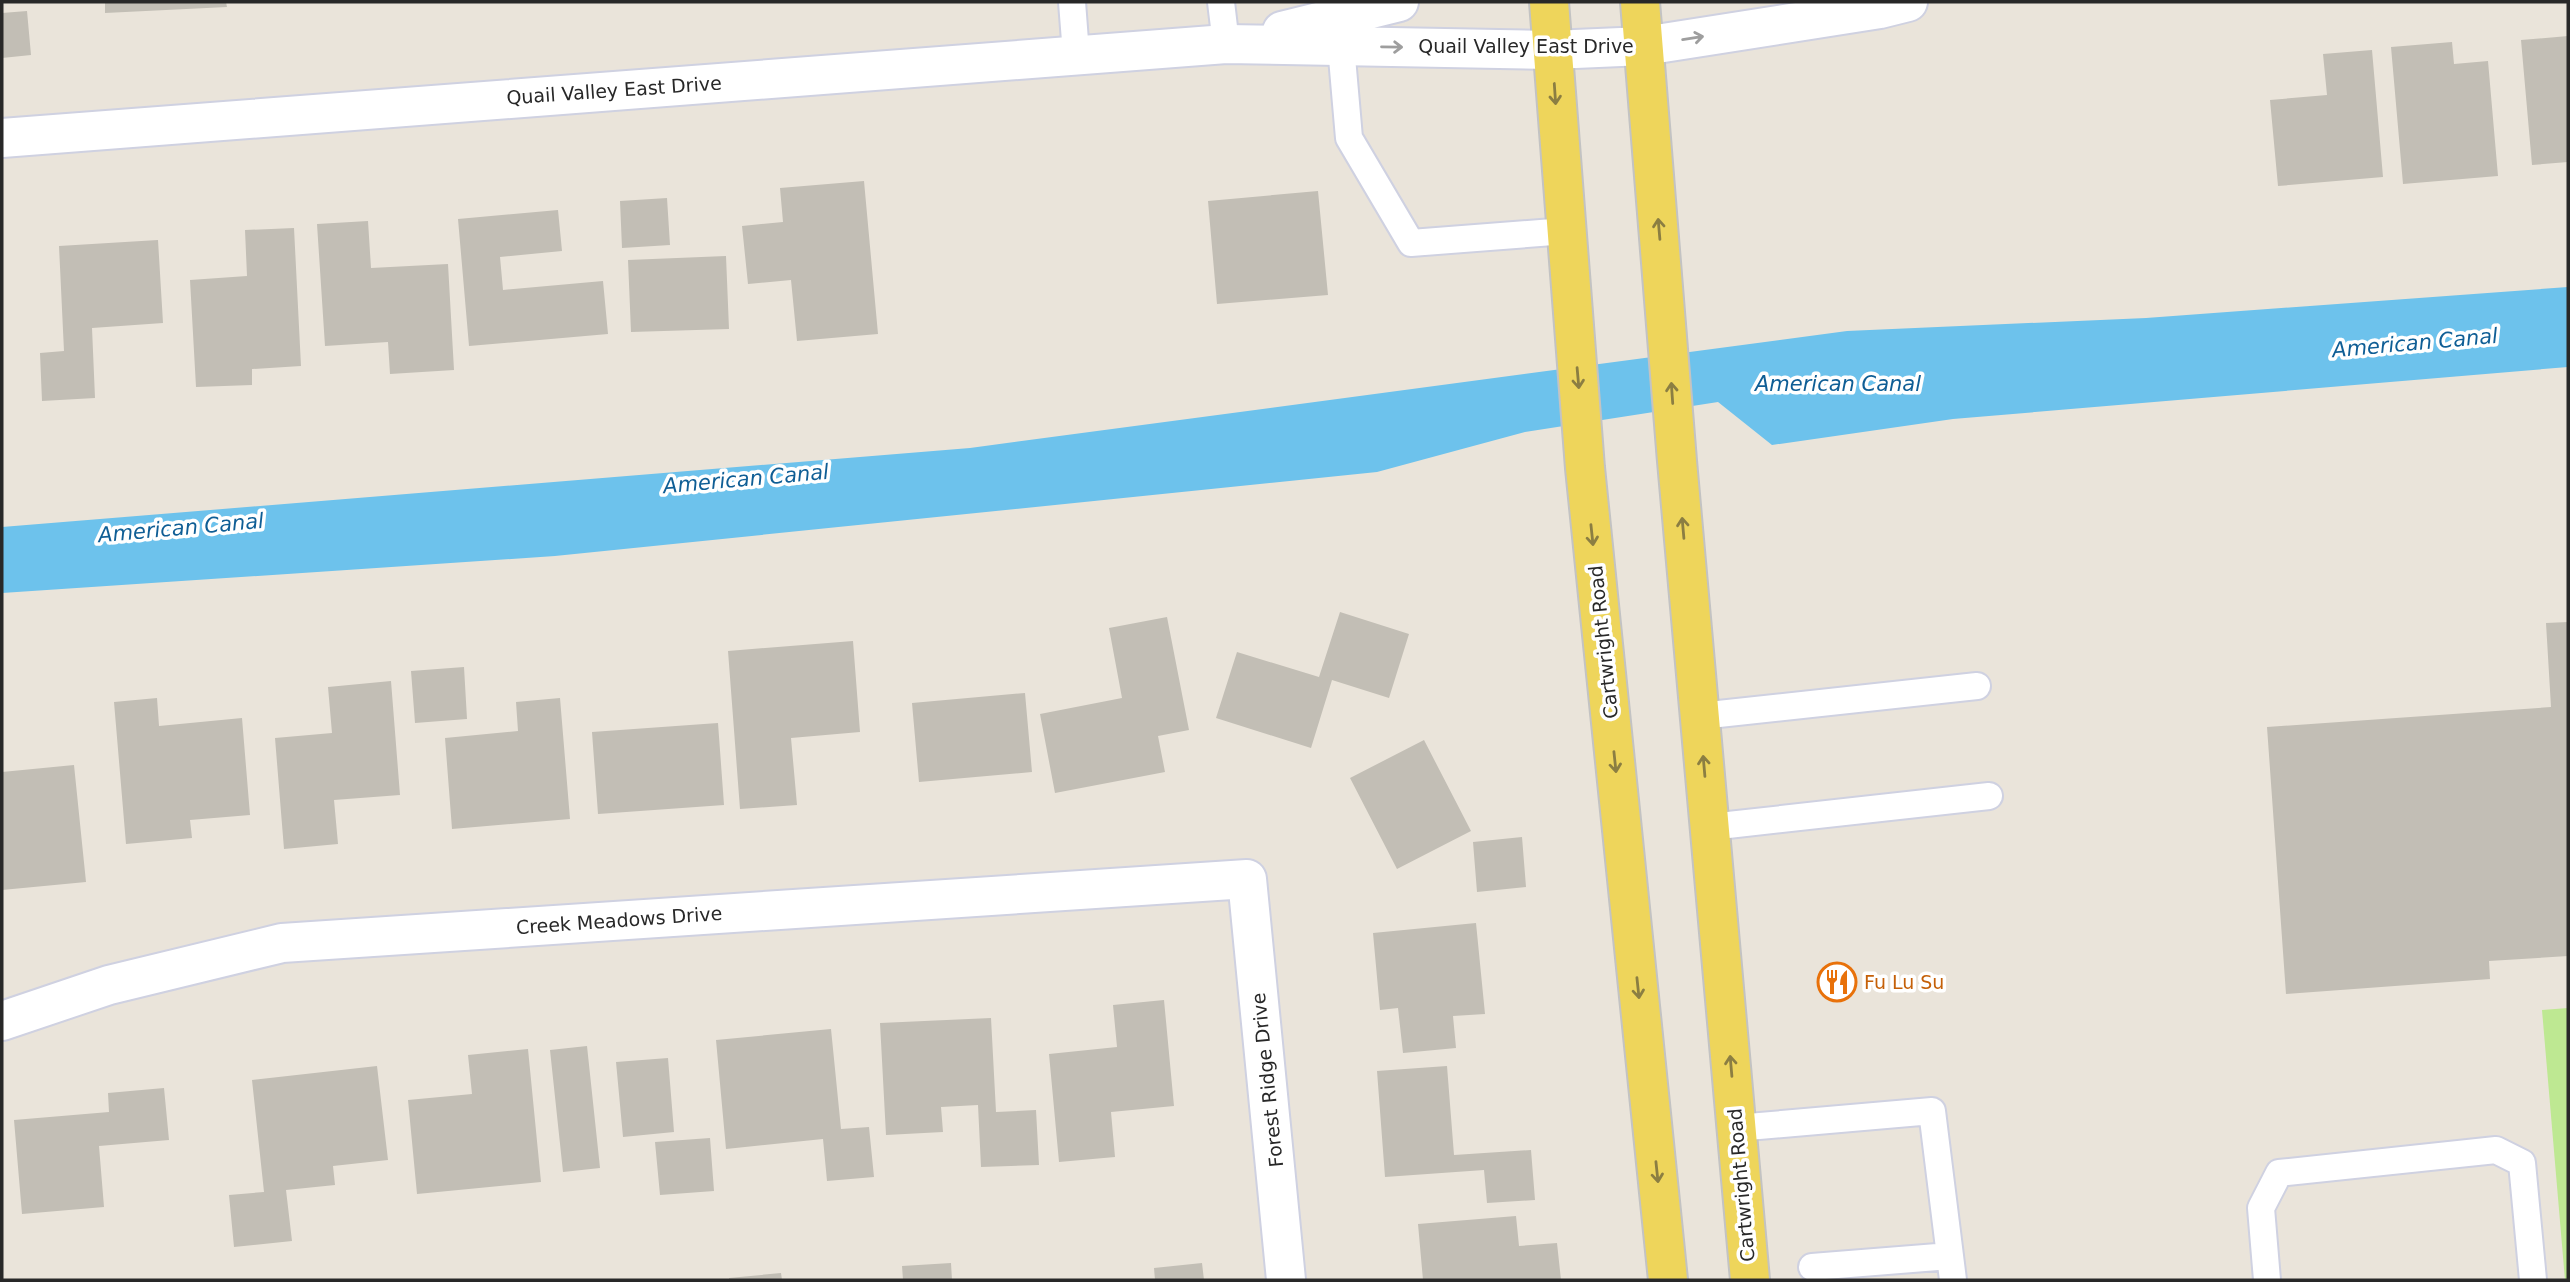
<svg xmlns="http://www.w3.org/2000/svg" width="2570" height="1282" viewBox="0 0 2570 1282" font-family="'DejaVu Sans',sans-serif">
<rect width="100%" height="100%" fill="#eae4da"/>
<path fill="#bee892" d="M2568,1008V1280H2565L2542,1010Z"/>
<path fill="#6dc2ec" d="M2568,287V367L1953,419L1772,445L1718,402L1525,432L1377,472L555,556L2,593V527L970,448L1847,331L2146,318Z"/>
<path fill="#c2beb5" d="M105,2H226L227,7L105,13Z
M27,11L31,55L2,58V13Z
M2568,36V162L2532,165L2521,40Z
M2452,42L2454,64L2488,61L2498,176L2403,184L2391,47Z
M2372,50L2383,177L2278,186L2270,100L2327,95L2323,54Z
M864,181L878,334L797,341L791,280L748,284L742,226L783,222L780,188Z
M1318,191L1328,295L1217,304L1208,201Z
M667,198L670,245L622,248L620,201Z
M558,210L562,251L500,257L503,290L603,281L608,334L469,346L458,219Z
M368,221L371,268L448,264L454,370L390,374L388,342L325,346L317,224Z
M294,228L301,366L252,369V385L196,387L190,280L247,276L245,230Z
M158,240L163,323L92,328L95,398L42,401L40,353L64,351L59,246Z
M726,256L729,329L631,332L628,260Z
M1340,612L1409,634L1389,698L1332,680L1311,748L1216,718L1237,652L1319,677Z
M1167,617L1189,730L1158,736L1165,772L1055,793L1040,714L1122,698L1109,628Z
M2568,622V956L2489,961L2490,979L2286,994L2267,727L2551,707L2546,623Z
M853,641L860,732L791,738L797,805L740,809L728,651Z
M464,667L467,719L415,723L411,671Z
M391,681L400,795L334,800L338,844L284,849L275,738L332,733L328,687Z
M1025,693L1032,772L919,782L912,703Z
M157,698L159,726L242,718L250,815L190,820L192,838L126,844L114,702Z
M560,698L570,819L452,829L445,738L518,731L516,702Z
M718,723L724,805L598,814L592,732Z
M1424,740L1471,831L1397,869L1350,778Z
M74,765L86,882L2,890V772Z
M1522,837L1526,887L1477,892L1473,842Z
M1476,923L1485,1014L1453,1016L1456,1048L1403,1053L1398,1008L1380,1010L1373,933Z
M1164,1000L1174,1106L1111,1112L1115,1157L1059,1162L1049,1054L1117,1047L1113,1005Z
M991,1018L996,1112L1036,1110L1039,1165L981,1167L978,1105L941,1107L943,1132L886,1135L880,1023Z
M831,1029L841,1129L869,1127L874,1177L827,1181L823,1139L726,1149L716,1040Z
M587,1046L600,1168L563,1172L550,1050Z
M528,1049L541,1182L417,1194L408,1100L472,1094L468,1055Z
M668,1058L674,1132L623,1137L616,1062Z
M377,1066L388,1160L333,1166L335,1185L286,1190L292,1241L234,1247L229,1195L264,1192L252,1080Z
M1447,1066L1454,1155L1531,1150L1535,1200L1487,1203L1484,1170L1385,1177L1377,1071Z
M164,1088L169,1140L99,1146L104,1207L22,1214L14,1120L109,1112L108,1093Z
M710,1138L714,1191L660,1195L655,1142Z
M1516,1216L1519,1246L1557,1243L1561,1280H1423L1418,1224Z
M951,1263L952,1280H903L902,1266Z
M1202,1263L1204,1280H1155L1154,1268Z
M781,1273L782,1280H729V1278Z"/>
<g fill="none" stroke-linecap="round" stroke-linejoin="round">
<defs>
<path id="service" d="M1072,2L1076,54
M1221,2L1226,44
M1341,46L1349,138L1411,243L1566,231
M1700,716L1977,686
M1710,827L1989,796
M1736,1128L1932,1111L1953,1280
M1812,1267L1950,1256
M2267,1280L2261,1208L2279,1173L2496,1150L2522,1163L2533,1280"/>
<path id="minor" d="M1282,31L1399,2
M2,138L1226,44L1552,50
M2,1021L109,985L282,943L1247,879L1286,1280"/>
<path id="tertiary" d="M1552,50L1644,46L1880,9L1908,2"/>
<path id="primary" d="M1549,2L1585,468L1668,1280
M1640,2L1677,461L1750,1280"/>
</defs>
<use href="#service" stroke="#cfd1e1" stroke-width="30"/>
<use href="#minor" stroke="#cfd1e1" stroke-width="42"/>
<use href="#tertiary" stroke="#cfd1e1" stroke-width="42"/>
<use href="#primary" stroke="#c3c3c3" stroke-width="42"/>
<use href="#service" stroke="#fff" stroke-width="26"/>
<use href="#minor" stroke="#fff" stroke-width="38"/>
<use href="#tertiary" stroke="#fff" stroke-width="38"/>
<use href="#primary" stroke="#eed55b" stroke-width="38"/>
</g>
<defs><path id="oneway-shaft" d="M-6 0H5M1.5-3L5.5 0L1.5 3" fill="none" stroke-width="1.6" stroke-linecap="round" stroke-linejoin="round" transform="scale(1.75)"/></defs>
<g stroke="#9e9e9e">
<use href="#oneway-shaft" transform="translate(1693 38) rotate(-9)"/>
<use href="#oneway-shaft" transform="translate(1392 47) rotate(1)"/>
</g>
<g stroke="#8b7e42">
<use href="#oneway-shaft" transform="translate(1555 94) rotate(86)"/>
<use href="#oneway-shaft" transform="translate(1659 229) rotate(-95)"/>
<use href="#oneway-shaft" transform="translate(1578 378) rotate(85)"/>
<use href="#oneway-shaft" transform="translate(1672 393) rotate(-94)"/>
<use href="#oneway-shaft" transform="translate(1683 528) rotate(-95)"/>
<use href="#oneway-shaft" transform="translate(1592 535) rotate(84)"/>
<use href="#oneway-shaft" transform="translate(1615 762) rotate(84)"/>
<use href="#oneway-shaft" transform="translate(1704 766) rotate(-95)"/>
<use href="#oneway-shaft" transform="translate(1638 988) rotate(84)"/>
<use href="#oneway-shaft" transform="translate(1731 1066) rotate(-95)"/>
<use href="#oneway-shaft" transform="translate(1657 1172) rotate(84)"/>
</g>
<defs>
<symbol id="restaurant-ring" viewBox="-11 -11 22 22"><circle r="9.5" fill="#fff" stroke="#e8710a" stroke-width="1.5"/><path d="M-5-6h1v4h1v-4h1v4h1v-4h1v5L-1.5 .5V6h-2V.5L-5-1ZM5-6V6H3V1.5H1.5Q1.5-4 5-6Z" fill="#e8710a"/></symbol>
</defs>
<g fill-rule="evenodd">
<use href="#restaurant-ring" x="1815" y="960" width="44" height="44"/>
</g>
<g text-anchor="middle" stroke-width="7" stroke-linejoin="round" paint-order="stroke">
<g font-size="19" fill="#282828" stroke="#fff">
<text x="1526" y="53">Quail Valley East Drive</text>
<text transform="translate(614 90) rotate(-4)" y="7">Quail Valley East Drive</text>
<text transform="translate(1603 642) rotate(-96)" y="7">Cartwright Road</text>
<text transform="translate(619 920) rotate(-4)" y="7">Creek Meadows Drive</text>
<text transform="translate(1267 1080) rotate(-96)" y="7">Forest Ridge Drive</text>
<text transform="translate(1741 1185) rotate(-95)" y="7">Cartwright Road</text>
</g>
<g font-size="19" fill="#c56008" stroke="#fff" text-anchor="start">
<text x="1864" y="989">Fu Lu Su</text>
</g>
<g font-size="21" font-style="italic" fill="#0f5e95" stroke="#fff">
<text transform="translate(2415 343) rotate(-5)" y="7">American Canal</text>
<text x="1838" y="391">American Canal</text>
<text transform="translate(746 479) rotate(-5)" y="7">American Canal</text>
<text transform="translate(181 528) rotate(-5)" y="7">American Canal</text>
</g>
</g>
<rect width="2570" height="1282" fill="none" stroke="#282828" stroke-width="7"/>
</svg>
